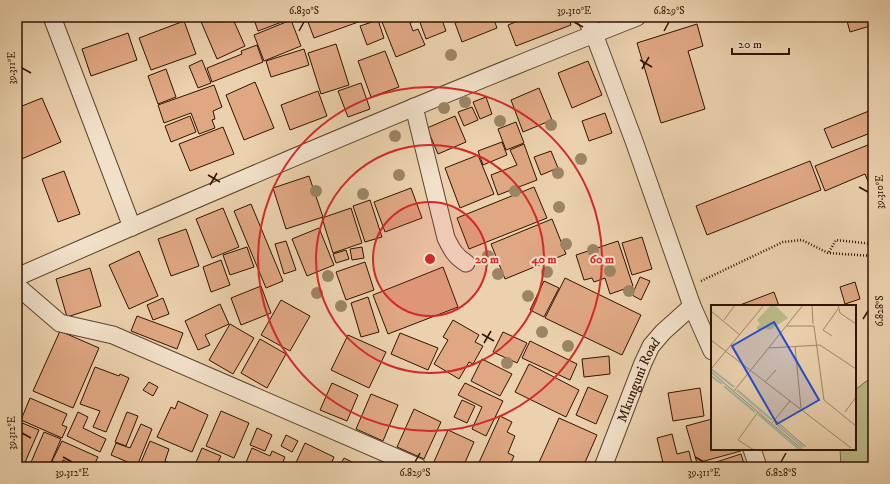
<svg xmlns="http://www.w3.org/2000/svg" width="890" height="484" viewBox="0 0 890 484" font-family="'IM FELL DW Pica',serif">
<rect width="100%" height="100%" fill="#ebd1ad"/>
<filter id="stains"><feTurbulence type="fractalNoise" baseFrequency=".005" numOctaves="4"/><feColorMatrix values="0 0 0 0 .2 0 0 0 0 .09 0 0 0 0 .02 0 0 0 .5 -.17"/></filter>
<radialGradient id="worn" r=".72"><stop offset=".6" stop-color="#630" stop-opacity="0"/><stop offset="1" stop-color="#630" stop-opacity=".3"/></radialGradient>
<path fill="#bbba87" stroke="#766744" d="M873,376V467H841L840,449H855V390Z"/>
<path fill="#dfa782" stroke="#301400" d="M199,17H232L245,46L217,59Z
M253,17H295L258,31Z
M322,17H372L314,38L308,22Z
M380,17H414L415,21L410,23L413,31L418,29L425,45L396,57Z
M418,17H441L446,31L426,39Z
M462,17H493L497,28L462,42L455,23L463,20Z
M528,17H568L571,25L516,46L508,25Z
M846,17H867L870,26L850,32Z
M291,20L301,46L264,61L254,35Z
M378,20L384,38L367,45L360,26Z
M184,21L196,54L151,70L139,38Z
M697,24L703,46L688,51L705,109L661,123L637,43Z
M128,33L137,60L91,76L82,49Z
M336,44L349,85L321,94L308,53Z
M257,45L263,62L212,82L207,68L242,54L241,51Z
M304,49L309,65L271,77L266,61Z
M385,51L399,87L371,97L358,61Z
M202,60L211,83L198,88L189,66Z
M588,61L602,95L572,108L558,73Z
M166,69L176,97L158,104L148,76Z
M255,82L274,128L244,140L226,95Z
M361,83L370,109L348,117L338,91Z
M214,85L222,107L213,111L215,119L212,120L215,128L199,134L191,113L164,123L158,105Z
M539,88L552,120L523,132L511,100Z
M318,91L327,116L290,130L281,105Z
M486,97L492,114L480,119L473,102Z
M42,98L61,142L17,161V108Z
M472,107L478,120L464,126L458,112Z
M869,111L873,121V132L832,148L824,129Z
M605,113L612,133L589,141L582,121Z
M190,116L196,132L171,142L165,126Z
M455,116L466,142L438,154L427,128Z
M516,122L524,143L506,150L498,129Z
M223,127L234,154L190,171L179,144Z
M502,142L507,155L483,165L478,151Z
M873,143V194L865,174L825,191L815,166Z
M524,144L537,180L498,195L491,175L517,165L510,150Z
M551,151L558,168L541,175L534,157Z
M478,155L494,194L460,208L445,168Z
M810,161L821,190L707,235L696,206Z
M64,171L80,214L58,222L42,179Z
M309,176L323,217L286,229L273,188Z
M534,187L547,218L469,249L457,218Z
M411,188L422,218L385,232L374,202Z
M370,200L382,237L365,242L353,206Z
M251,204L283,281L266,288L234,211Z
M223,208L239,247L212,258L196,219Z
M351,208L362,243L333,253L322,218Z
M552,219L566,254L505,279L491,244Z
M319,228L334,265L307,276L292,239Z
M186,229L199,266L171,276L158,239Z
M642,237L652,269L632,275L622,243Z
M286,241L296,270L284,274L275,244Z
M618,241L633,286L610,294L605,278L594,282L592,278L584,280L576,255Z
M247,247L254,267L230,275L223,255Z
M362,247L364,258L352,260L350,249Z
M346,250L349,259L336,263L333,254Z
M139,251L158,296L129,309L109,265Z
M221,260L230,285L211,292L203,267Z
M365,262L374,290L346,300L336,272Z
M443,267L458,307L388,334L373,295Z
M90,268L101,306L67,317L56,279Z
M640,277L650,281L641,300L632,295Z
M565,278L641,315L622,355L545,318Z
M544,281L559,288L544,317L530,310Z
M855,282L860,299L845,304L840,287Z
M261,286L271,313L241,325L231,298Z
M774,292L779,306H740V305Z
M368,297L379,332L361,337L351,303Z
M163,298L169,314L153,320L147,305Z
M281,300L310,316L290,351L261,335Z
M220,304L229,324L205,335L210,345L198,350L185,321Z
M137,316L183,333L177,349L131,331Z
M453,320L479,335L475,342L483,346L473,364L469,362L459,379L434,364L448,340L443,337Z
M230,324L254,338L233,374L209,360Z
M60,331L99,348L73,408L33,391Z
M503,332L527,343L517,363L493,352Z
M400,333L438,348L428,370L391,354Z
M348,335L386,352L369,388L331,370Z
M260,339L286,354L267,388L241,373Z
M530,341L577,364L570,380L522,358Z
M609,356L610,374L584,377L582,359Z
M482,359L512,374L500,396L471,381Z
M529,364L579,390L566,417L515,392Z
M95,367L119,376L120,374L129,378L106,432L93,427L100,411L80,404Z
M149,382L158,387L153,396L143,390Z
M332,383L358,395L347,421L320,410Z
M465,383L503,401L486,436L472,429L482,407L458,395Z
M588,387L608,396L596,424L576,415Z
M700,388L704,416L673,421L668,393Z
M371,394L398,405L383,441L356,429Z
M30,398L67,414L62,425L67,427L62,438L21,420Z
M462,400L475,406L467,423L454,417Z
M178,401L208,415L192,452L157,437L171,407L175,409Z
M414,409L441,422L424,459L397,447Z
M221,411L249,423L234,458L206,446Z
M78,412L88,417L83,428L106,439L100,452L67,436Z
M127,412L138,416L126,446L115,442Z
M500,416L512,422L507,432L515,436L508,453L514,456L509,467H477Z
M559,418L597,435L583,467H537Z
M712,419V449H740L741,451L697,463L686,426Z
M20,422L39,430L23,467H17V430Z
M141,424L152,429L137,466L111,455L116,443L130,448Z
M257,428L272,435L265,451L250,445Z
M448,430L474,442L463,467H439L433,464Z
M44,432L61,439L49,467H29Z
M672,434L677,454L689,451L692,464L682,467H664L657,438Z
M286,435L298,441L292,452L281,446Z
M62,441L98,457L93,467H76L63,460L61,465L52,461Z
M150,441L169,449L165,461L180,467H139Z
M305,443L334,457L330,467H294Z
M202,448L221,456L216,467H194Z
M252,448L270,456L272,451L285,457L281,467H244Z
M741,454L745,467H708L707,465Z
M344,458L362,467H339Z
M107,462L118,467H105Z"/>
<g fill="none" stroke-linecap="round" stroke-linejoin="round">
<defs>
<g id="street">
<path d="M52,17L132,227"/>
<path d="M585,17L594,34L634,141L692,306L712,351"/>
<path d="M414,107L446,238C452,250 455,256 466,263"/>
<path d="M17,277C222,187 429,99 637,17"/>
<path d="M17,286L60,323L113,335L418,467"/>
<path d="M752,449L758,467"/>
<path id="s1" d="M603,467L643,363L651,346L663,332L692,306"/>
</g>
</defs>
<use href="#street" stroke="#5f432b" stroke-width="19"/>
<path stroke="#301400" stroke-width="2.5" stroke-dasharray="1 2" stroke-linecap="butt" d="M829,252L836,240L873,244
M701,281L783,242L802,240L828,253L873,256"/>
<use href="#street" stroke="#f2e1ca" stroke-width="17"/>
</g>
<g fill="#9b8564">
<circle cx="451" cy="55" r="6"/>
<circle cx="465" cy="102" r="6"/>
<circle cx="444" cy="108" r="6"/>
<circle cx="500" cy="121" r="6"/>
<circle cx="551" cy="125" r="6"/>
<circle cx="395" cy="136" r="6"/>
<circle cx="581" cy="159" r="6"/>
<circle cx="558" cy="173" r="6"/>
<circle cx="399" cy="175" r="6"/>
<circle cx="316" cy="191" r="6"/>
<circle cx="515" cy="191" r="6"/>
<circle cx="363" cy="194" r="6"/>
<circle cx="559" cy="207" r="6"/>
<circle cx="566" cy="244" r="6"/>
<circle cx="593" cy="250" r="6"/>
<circle cx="488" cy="256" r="6"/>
<circle cx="610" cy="271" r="6"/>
<circle cx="547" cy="272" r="6"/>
<circle cx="498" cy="274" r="6"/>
<circle cx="328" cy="276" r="6"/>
<circle cx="629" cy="291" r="6"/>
<circle cx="317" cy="293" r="6"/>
<circle cx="528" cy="296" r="6"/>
<circle cx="341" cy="306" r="6"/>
<circle cx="542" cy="332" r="6"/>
<circle cx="568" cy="346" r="6"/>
<circle cx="507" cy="363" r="6"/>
</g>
<path fill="none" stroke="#301400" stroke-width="1.5" d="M574,22L583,27M299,31L304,22M664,31L669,22M640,60L652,67M22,68L31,73M642,69L649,57M208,175L220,182M210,185L217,173M859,187L868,192M863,319L868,311M482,334L494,341M484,343L491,331M22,433L31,438M63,457L72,462M695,457L704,462M415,462L420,453M781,462L786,453"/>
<circle cx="430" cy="259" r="57" fill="#d62828" fill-opacity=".12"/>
<g fill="none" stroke="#d62828" stroke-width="2">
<circle cx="430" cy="259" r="57"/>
<circle cx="430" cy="259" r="114"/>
<circle cx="430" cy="259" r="172"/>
</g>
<g text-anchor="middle" stroke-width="4" stroke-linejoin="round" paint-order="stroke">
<g font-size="14" fill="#301400" stroke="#f2e1ca">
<text dy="5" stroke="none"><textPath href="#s1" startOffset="94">Mkunguni Road</textPath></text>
</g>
</g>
<g transform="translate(711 305)">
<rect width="145" height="145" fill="#ebd1ad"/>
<path d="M60,0H64L77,13L59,25L52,23L48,26L45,23L49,19L46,15Z" fill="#bbba87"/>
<path fill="none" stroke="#98b7ac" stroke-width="2" d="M0,64L23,82M0,71L11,79M13,81L44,107M26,85L61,115M47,109L89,145M64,118L92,142"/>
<path fill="none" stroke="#a08568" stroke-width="1" d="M101,0L102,19M127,0L129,8L145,19M0,6L29,30M13,15L24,0M76,21H103L113,95L145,121M121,31L112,25L127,4M0,35L140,143M84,41L90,103M58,43L109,40L145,64M0,64L53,0M0,67L92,145M54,77L65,65M23,86L92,0M134,107L145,92M64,115L95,142M61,118L79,96M43,145L27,135L47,107"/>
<path fill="#1d4ed8" fill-opacity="0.15" stroke="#1d4ed8" stroke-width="2" d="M63,17L108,95L66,119L21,41Z"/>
<rect width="145" height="145" fill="none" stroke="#301400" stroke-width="2"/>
</g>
<circle cx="430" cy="259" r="6" fill="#d62828" stroke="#f2e1ca" stroke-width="2"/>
<g font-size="12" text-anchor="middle" font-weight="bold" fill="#d62828" stroke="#f2e1ca" stroke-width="4" stroke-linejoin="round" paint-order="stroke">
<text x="487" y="263">20 m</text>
<text x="544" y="263">40 m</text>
<text x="602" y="263">60 m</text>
</g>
<rect width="890" height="484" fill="none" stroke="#ebd1ad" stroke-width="44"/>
<path d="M732 48v6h57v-6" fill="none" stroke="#301400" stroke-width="2"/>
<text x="738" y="48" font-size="12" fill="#301400" stroke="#f2e1ca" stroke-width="3" paint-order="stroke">20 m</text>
<rect x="22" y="22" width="846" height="440" fill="none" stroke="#301400" stroke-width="1.5"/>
<g font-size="10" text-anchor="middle" fill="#301400">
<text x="304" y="14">6.830°S</text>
<text x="574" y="14">39.310°E</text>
<text x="669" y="14">6.829°S</text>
<text transform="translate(11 68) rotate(-90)" y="4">39.311°E</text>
<text transform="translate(879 192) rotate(-90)" y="4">39.310°E</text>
<text transform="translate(879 311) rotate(-90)" y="4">6.828°S</text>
<text transform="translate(11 433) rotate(-90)" y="4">39.312°E</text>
<text x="72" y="476">39.312°E</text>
<text x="415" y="476">6.829°S</text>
<text x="704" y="476">39.311°E</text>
<text x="781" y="476">6.828°S</text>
</g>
<rect width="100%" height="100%" filter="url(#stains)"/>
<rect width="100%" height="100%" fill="url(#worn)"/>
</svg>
